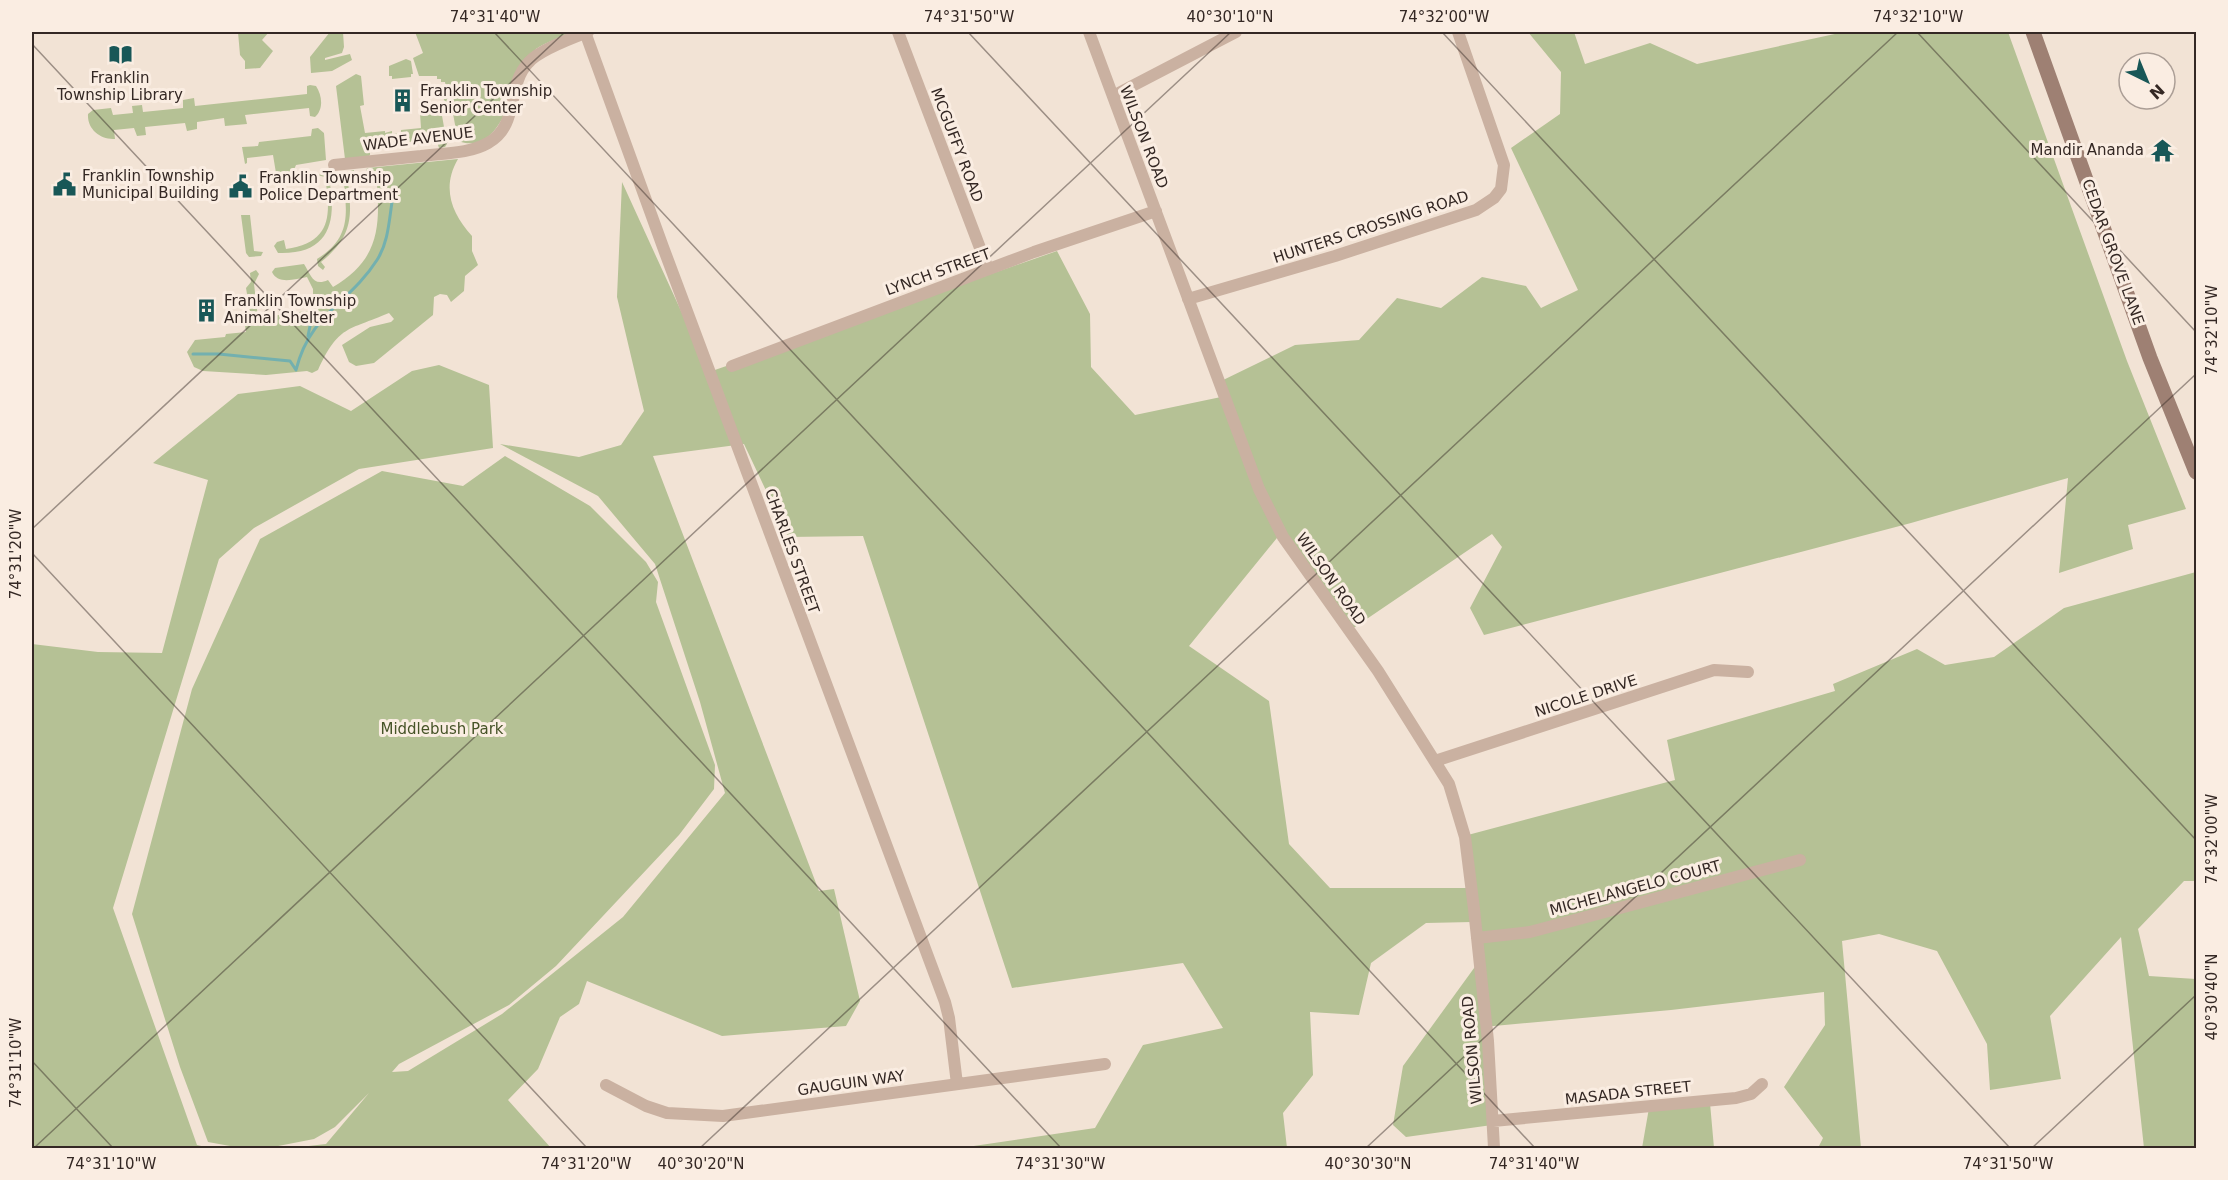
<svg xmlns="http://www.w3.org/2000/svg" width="2228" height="1180" viewBox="0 0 2228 1180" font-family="'DejaVu Sans',sans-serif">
<rect width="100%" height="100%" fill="#f2e3d5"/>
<path fill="#b5c195" d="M238,32H269L262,40L273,51L260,68L245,69V61L240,55Z
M330,32H343L344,47L342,53L325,58V60L350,54L352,60L332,71L311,73L310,57Z
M415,32H573C564,36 541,44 535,50C513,76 505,158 458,141L452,108L444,100L443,94L447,93L445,82H441V79H437V76H419L413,58L423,53Z
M1528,32H1574L1585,64L1650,43L1697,64L1844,32H2008L2127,361L2186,509L2128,525L2133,549L2059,573L2068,478L1911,523L1484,635L1470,608L1502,547L1492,534L1349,631L1281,533L1189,646L1269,701L1289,844L1330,888H1469L1464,836L1675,780L1667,740L1835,691L1833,684L1917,649L1945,665L1994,657L2064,608L2196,572V881H2184L2138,929L2149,976L2196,979V1148H2144L2121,937L2050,1016L2061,1079L1990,1090L1987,1044L1937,951L1879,934L1842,941L1861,1148H1818L1823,1138L1784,1087L1825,1025L1824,992L1671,1010L1483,1027L1492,1125L1406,1137L1393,1125L1403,1066L1477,964L1472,922L1426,923L1371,963L1359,1015L1310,1012L1313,1075L1283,1113L1287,1148H960L1095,1128L1143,1045L1223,1028L1183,963L1012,988L863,536L788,537L744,444L653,456L819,891L834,889L860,1001L846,1026L722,1036L587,981L579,1004L560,1017L538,1069L508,1100L551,1148H291L326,1144L369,1093L335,1127L314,1139L268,1148H241L208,1142L180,1067L132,914L192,689L260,539L382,471L463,486L505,456L590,506L646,562L658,582L656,602L715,765L714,789L679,835L556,966L509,1005L399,1064L392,1072L408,1071L502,1014L623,917L725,793L700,702L655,564L598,496L500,444L579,457L621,445L644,411L617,297L622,182L709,372L1057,251L1090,314L1091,367L1135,415L1221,397L1217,383L1295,345L1359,340L1397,298L1441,308L1482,277L1526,286L1541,308L1578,290L1511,148L1560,114L1561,72Z
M406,59L411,61L413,74H411V77L392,79V76H389V66Z
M356,74L361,76L364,105L360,106L365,133L385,131V133L392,131V134L401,133V130L421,128L420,113L441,110L447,144L445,147L439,148L436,139L370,146V155L368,157L345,159L336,86Z
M310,85L316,86C322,95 324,109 315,117L310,116L309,108L245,115L247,124L225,126L224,118L197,122V129L187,131L185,123L145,127L146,135L137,136L134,128L114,130L115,139C100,140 87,129 88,114L93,110L111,108L113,115L133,113L132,106L142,105L143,112L183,108V100L194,98L195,106L307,94V86Z
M318,128L324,133L326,160L296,165L293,172L276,173L273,155L247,158V163L245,164L242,147L258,146L259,142L311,136L312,129Z
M458,159C441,188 452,214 472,236V251L478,265L465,276L464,291L451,302L447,295L440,294L434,297L433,315L374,363L356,366L349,362L342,345L370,327L391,322L394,319L389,313C347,331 339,325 318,370L312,373L307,371L266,375L203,371L194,367L187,352L195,340L225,337L226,334L246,332L244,319L251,318L246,288L251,282L250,273L256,270L259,274L254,284L258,318L313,310V289L307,277C295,279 278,285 272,272L275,268L304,264C311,275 313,287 328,280L333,287C383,258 380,221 376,171H366L367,168Z
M354,170V173L347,174C352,214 355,235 321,262L325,267L323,270L318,266L317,259C354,236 346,210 343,173Z
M328,173C337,216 334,255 278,253L274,246L277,242L284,240L286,249C332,242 331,215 325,177L317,175Z
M241,215H250L254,251L263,252L261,256L249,257L246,253Z
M439,365L489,385L493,448L359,469L254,528L219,559L113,908L197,1145L210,1148H32V644L98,652L162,653L208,480L153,463L238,394L300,386L351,411L412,371Z
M1710,1103L1714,1148H1642L1649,1108Z"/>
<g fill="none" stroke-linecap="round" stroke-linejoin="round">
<path stroke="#73b0af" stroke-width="3" d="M308,336L310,326
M193,354H219L290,361L296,370
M296,370C310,313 349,304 377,260C388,243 389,222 392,202"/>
<path stroke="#cab1a1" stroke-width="12" d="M585,32L663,247L945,1002L949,1018L957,1084
M898,32L988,269
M1089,32L1259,489L1283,537L1378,671L1449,784L1465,837L1474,909L1488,1041L1494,1148
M1113,96L1236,32
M334,165C363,162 392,159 421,156C443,153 469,154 488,143C520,125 506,87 528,63C539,50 572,38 588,32
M1188,299L1335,256L1476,210L1494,198L1501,189L1504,165L1458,32
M732,366L1034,252L1156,211
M1435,761L1714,670L1748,672
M1477,938L1530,932L1800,860
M606,1085L646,1106L667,1113L723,1116L1105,1064
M1493,1121L1736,1098L1751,1094L1762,1084"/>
<path stroke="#9e8073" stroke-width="15" d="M2033,32L2150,358L2196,472"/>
</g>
<path fill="none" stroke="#342824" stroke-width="1.5" stroke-opacity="0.45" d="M494,32L1535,1148M968,32L2010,1148M1442,32L2196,840M1917,32L2196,332M32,44L1061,1148M32,529L565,32M32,553L587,1148M32,1061L113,1148M34,1148L1231,32M700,1148L1898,32M1366,1148L2196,374M2032,1148L2196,995"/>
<defs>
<symbol id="library-bare" viewBox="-9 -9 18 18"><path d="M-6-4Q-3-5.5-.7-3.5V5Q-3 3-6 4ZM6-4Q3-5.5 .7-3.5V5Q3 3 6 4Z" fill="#185757" stroke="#faede2" stroke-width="2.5" paint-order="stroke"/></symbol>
<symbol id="building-bare" viewBox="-9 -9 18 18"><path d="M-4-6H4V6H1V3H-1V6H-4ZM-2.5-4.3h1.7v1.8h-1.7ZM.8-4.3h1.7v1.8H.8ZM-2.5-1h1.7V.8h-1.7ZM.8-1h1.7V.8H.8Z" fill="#185757" stroke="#faede2" stroke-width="2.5" paint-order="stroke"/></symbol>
<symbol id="temple-bare" viewBox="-9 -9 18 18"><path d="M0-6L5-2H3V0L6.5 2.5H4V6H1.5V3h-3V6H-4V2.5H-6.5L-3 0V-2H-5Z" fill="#185757" stroke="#faede2" stroke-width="2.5" paint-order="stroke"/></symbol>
<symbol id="civic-bare" viewBox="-9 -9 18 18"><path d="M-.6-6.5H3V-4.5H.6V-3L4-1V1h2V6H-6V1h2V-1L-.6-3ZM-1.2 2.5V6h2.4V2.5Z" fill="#185757" stroke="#faede2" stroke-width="2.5" paint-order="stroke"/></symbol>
</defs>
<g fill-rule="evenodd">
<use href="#library-bare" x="104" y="38" width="33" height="33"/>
<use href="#building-bare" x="386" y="84" width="33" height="33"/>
<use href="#temple-bare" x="2146" y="134" width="33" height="33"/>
<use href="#civic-bare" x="48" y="168" width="33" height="33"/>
<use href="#civic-bare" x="224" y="170" width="33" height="33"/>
<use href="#building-bare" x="190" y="294" width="33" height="33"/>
</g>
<g text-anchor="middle" stroke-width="6" stroke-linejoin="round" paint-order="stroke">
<g font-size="15" fill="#342824" stroke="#faede2" text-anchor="start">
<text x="120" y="83" text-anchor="middle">Franklin<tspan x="120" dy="17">Township Library</tspan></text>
<text x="420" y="96">Franklin Township<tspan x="420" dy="17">Senior Center</tspan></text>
<text x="2144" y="155" text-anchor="end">Mandir Ananda</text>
<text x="82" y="181">Franklin Township<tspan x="82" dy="17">Municipal Building</tspan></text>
<text x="259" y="183">Franklin Township<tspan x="259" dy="17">Police Department</tspan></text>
<text x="224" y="306">Franklin Township<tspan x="224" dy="17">Animal Shelter</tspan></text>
</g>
<g font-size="15" fill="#342824" stroke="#faede2">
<text transform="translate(1144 137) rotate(69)" y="5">WILSON ROAD</text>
<text transform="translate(418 139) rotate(-7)" y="5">WADE AVENUE</text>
<text transform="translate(957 145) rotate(69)" y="5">MCGUFFY ROAD</text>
<text transform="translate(1371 227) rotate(-18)" y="5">HUNTERS CROSSING ROAD</text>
<text transform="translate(2113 252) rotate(70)" y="5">CEDAR GROVE LANE</text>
<text transform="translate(938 272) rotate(-20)" y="5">LYNCH STREET</text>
<text transform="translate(792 551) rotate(70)" y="5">CHARLES STREET</text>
<text transform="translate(1331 579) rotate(55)" y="5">WILSON ROAD</text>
<text transform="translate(1586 696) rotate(-18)" y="5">NICOLE DRIVE</text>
<text transform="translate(1635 888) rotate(-15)" y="5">MICHELANGELO COURT</text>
<text transform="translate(1472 1050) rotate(-95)" y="5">WILSON ROAD</text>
<text transform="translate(851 1083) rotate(-8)" y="5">GAUGUIN WAY</text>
<text transform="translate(1628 1093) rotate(-6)" y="5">MASADA STREET</text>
</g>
<g font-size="15" fill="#465327" stroke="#faede2">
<text x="442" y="734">Middlebush Park</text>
</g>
</g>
<rect width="2228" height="1180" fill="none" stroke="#faede2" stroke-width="66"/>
<g transform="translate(2147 81) rotate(137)"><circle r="28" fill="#faede2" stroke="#ab9e96" stroke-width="1.5"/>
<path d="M0-4.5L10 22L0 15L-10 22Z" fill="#185757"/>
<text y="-9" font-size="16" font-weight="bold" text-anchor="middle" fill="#342824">N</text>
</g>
<rect x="33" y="33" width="2162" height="1114" fill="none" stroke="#342824" stroke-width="2"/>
<g font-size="15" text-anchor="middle" fill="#342824">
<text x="495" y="22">74°31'40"W</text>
<text x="969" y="22">74°31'50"W</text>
<text x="1230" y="22">40°30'10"N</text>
<text x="1444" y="22">74°32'00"W</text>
<text x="1918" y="22">74°32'10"W</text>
<text transform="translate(2212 330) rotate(-90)" y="5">74°32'10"W</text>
<text transform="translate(16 554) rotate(-90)" y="5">74°31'20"W</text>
<text transform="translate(2212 839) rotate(-90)" y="5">74°32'00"W</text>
<text transform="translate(2212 997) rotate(-90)" y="5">40°30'40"N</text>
<text transform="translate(16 1063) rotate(-90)" y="5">74°31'10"W</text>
<text x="111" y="1169">74°31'10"W</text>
<text x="586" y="1169">74°31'20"W</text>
<text x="701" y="1169">40°30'20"N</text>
<text x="1060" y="1169">74°31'30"W</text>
<text x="1368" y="1169">40°30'30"N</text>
<text x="1534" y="1169">74°31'40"W</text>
<text x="2008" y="1169">74°31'50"W</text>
</g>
</svg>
